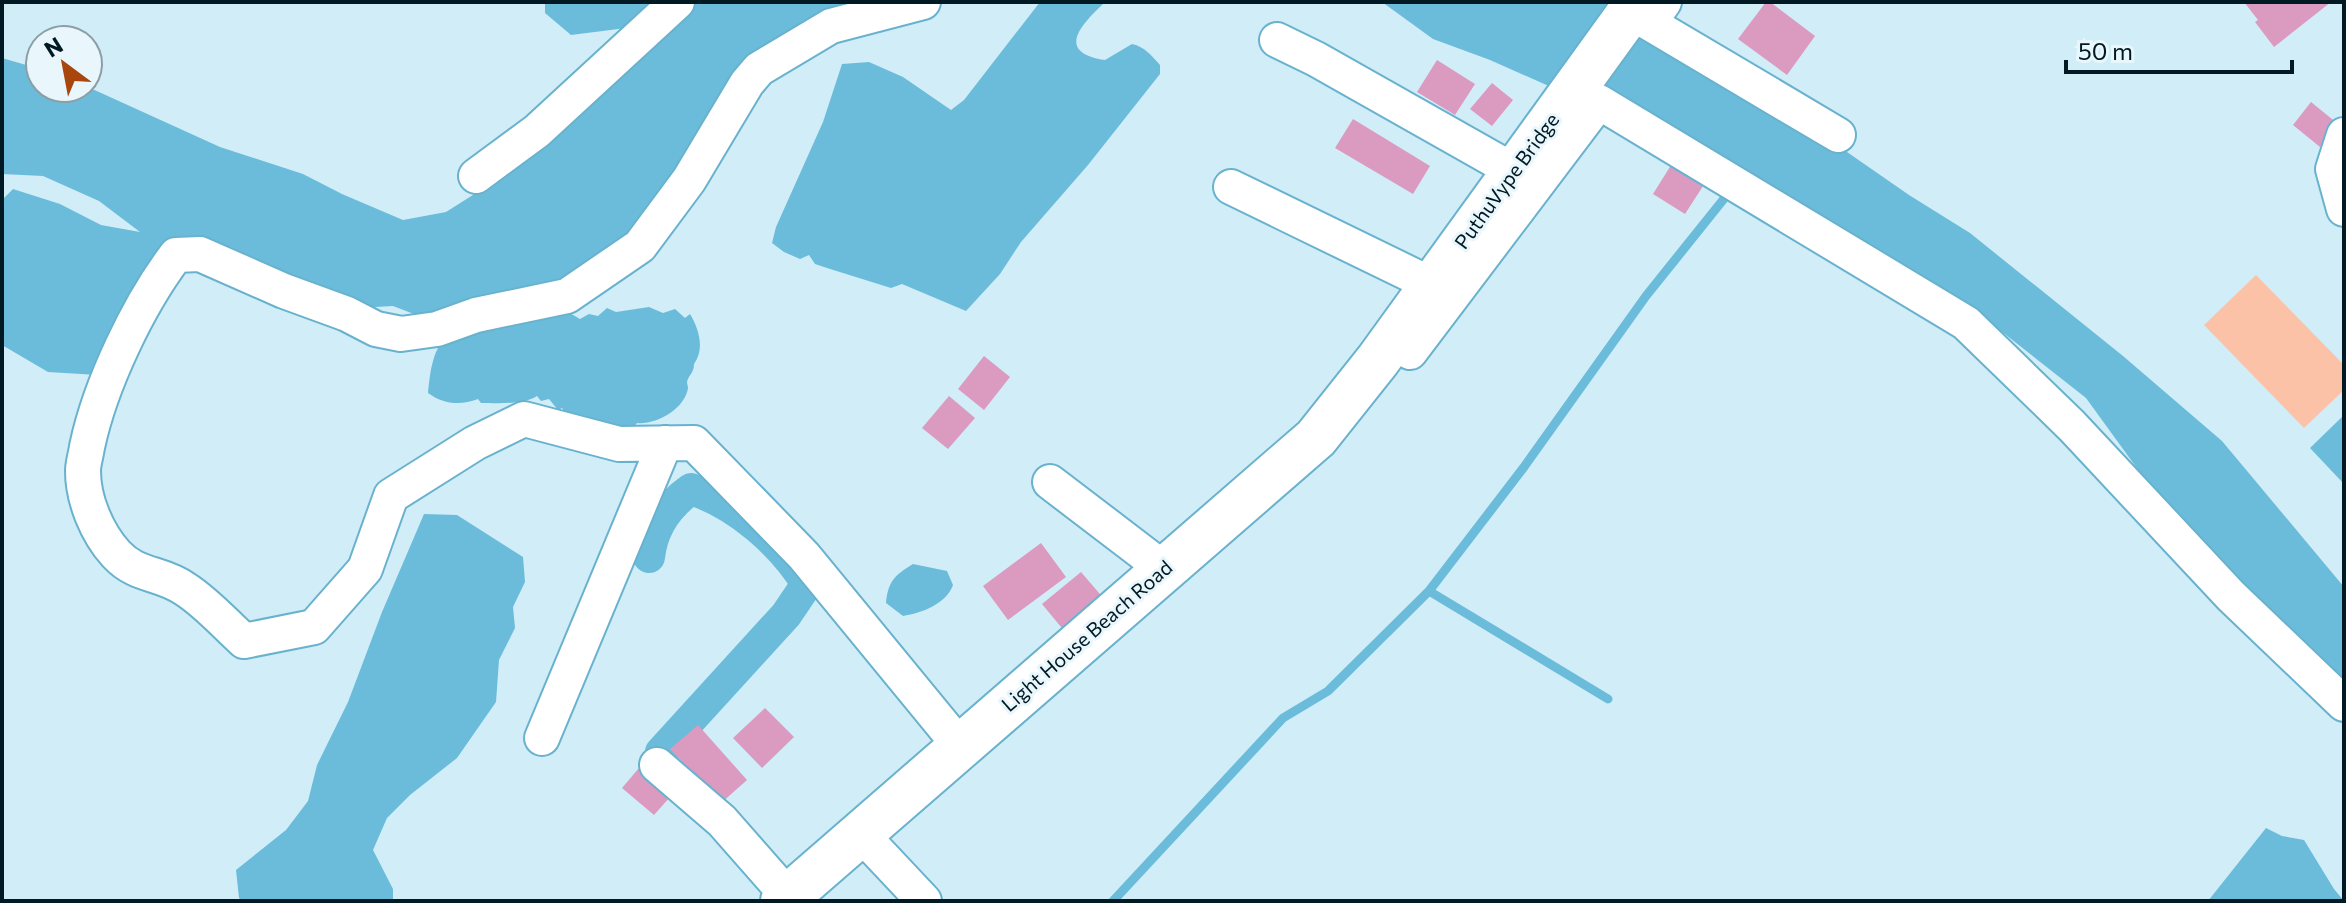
<svg xmlns="http://www.w3.org/2000/svg" width="2346" height="903" viewBox="0 0 2346 903" font-family="Commissioner,sans-serif">
<rect width="100%" height="100%" fill="#d1edf8"/>
<path fill="#fcc2a8" d="M2256,275L2344,365V390L2304,428L2204,325Z"/>
<path fill="#6bbcda" d="M545,2H671L634,27L571,35L545,13Z
M683,2H874L790,38L622,241L555,292L427,319L393,306L340,309L169,242L98,375L48,372L2,345V200L13,189L60,204L101,225L140,232L99,201L43,176L2,174V58L40,69V88L88,87L220,147L303,174L342,194L403,220L446,212L484,188Z
M1040,2H1105C1082,24 1054,52 1105,60L1132,44C1145,47 1151,55 1160,65V74L1088,165L1021,242L1000,274L966,311L902,284L891,288L827,268L815,264L809,255L800,259L784,252L772,243L776,227L823,122L842,64L869,62L903,77L951,110L964,100Z
M1382,2H1605L1699,62L1785,109L1909,195L1970,233L2123,356L2222,441L2344,587V693L2160,500L2086,398L1968,305L1551,87L1490,60L1433,39Z
M649,307L663,313L675,309L685,318L690,314C699,329 705,349 694,364C694,373 689,374 687,382C687,384 688,386 688,388C685,409 656,425 637,423L634,427L623,431L570,420L562,408L558,410L549,399L541,401L537,396C523,405 497,403 481,403L478,399C460,406 443,404 428,393C430,374 432,351 446,337L568,312L580,319L589,314L598,316L607,308L616,312Z
M2344,415V484L2310,448Z
M424,514L457,515L523,557L525,582L513,607L515,628L499,660L496,702L457,758L410,795L387,818L373,850L393,889V901H242L239,898L236,870L286,830L308,801L317,765L348,702L382,612Z
M913,564L947,571L953,585C946,604 922,613 903,616L886,603C888,581 895,575 913,564Z
M2266,828L2282,836L2304,840L2334,889L2344,901H2208Z"/>
<g fill="none" stroke-linecap="round" stroke-linejoin="round">
<path stroke="#6bbcda" stroke-width="9" d="M1608,699L1429,591L1524,467L1646,296L1731,190
M1113,901L1283,718L1328,691L1429,591"/>
<path stroke="#6bbcda" stroke-width="32" d="M649,557C652,529 667,506 691,489C737,504 782,543 807,584L786,615L661,752"/>
</g>
<path fill="#db9abf" d="M1766,2H1770L1815,36L1787,75L1738,39Z
M2244,2H2331L2274,47L2255,22L2258,20Z
M1437,60L1475,84L1455,115L1417,92Z
M1492,83L1513,100L1492,126L1470,109Z
M2311,102L2338,124L2320,147L2293,125Z
M1353,119L1430,166L1413,194L1335,148Z
M1673,162L1705,183L1685,214L1653,194Z
M984,356L1010,377L984,410L958,389Z
M949,396L975,418L948,449L922,428Z
M1041,543L1066,577L1008,620L983,586Z
M1081,572L1105,600L1066,633L1042,604Z
M765,708L794,737L762,768L733,738Z
M698,725L747,780L720,804L670,749Z
M645,761L678,788L654,815L622,788Z"/>
<g fill="none" stroke-linecap="round" stroke-linejoin="round">
<defs>
<path id="minor" d="M923,2L831,26L759,69L747,83L689,180L640,246L567,296L476,315L437,329L401,334L376,329L347,314L284,291L200,254L176,255C138,305 100,385 87,447C86,455 83,463 83,471C83,500 97,533 116,554C137,577 161,572 185,589C207,603 225,624 244,641L314,627L365,569L391,496L475,443L524,419L619,444L694,443L804,556L960,746
M1664,2L1649,23L1838,135
M1277,40L1316,59L1500,163
M2344,135L2333,169L2344,209
M476,176L537,131L677,2
M1231,187L1416,277
M1410,352L1599,102L1966,323L2072,426L2231,596L2344,704
M1050,482L1164,569
M542,738L665,443
M657,765L722,821L788,896
M861,834L924,901"/>
<path id="secondary" d="M783,901L1316,438L1378,360L1637,2"/>
</defs>
<use href="#minor" stroke="#69b2ce" stroke-width="38"/>
<use href="#secondary" stroke="#69b2ce" stroke-width="48"/>
<use href="#minor" stroke="#fff" stroke-width="34"/>
<use href="#secondary" stroke="#fff" stroke-width="44"/>
</g>
<g text-anchor="middle" stroke-width="6" stroke-linejoin="round" paint-order="stroke">
<g font-size="20" fill="#001923" stroke="#e9f7fd">
<text transform="translate(1507 181) rotate(-54)" y="7">PuthuVype Bridge</text>
<text transform="translate(1087 636) rotate(-41)" y="7">Light House Beach Road</text>
</g>
</g>
<rect width="2346" height="903" fill="none" stroke="#001923" stroke-width="8"/>
<g transform="translate(64 64) rotate(328)"><circle r="38" fill="#e9f7fd" stroke="#8c9ea6" stroke-width="2"/>
<path d="M0-6L14 30L0 20L-14 30Z" fill="#a9460d"/>
<text y="-12" font-size="22" font-weight="bold" text-anchor="middle" fill="#001923">N</text>
</g>
<path d="M2066 60v12h226v-12" fill="none" stroke="#001923" stroke-width="4"/>
<text x="2078" y="60" font-size="24" fill="#001923" stroke="#e9f7fd" stroke-width="6" paint-order="stroke">50 m</text>
</svg>
